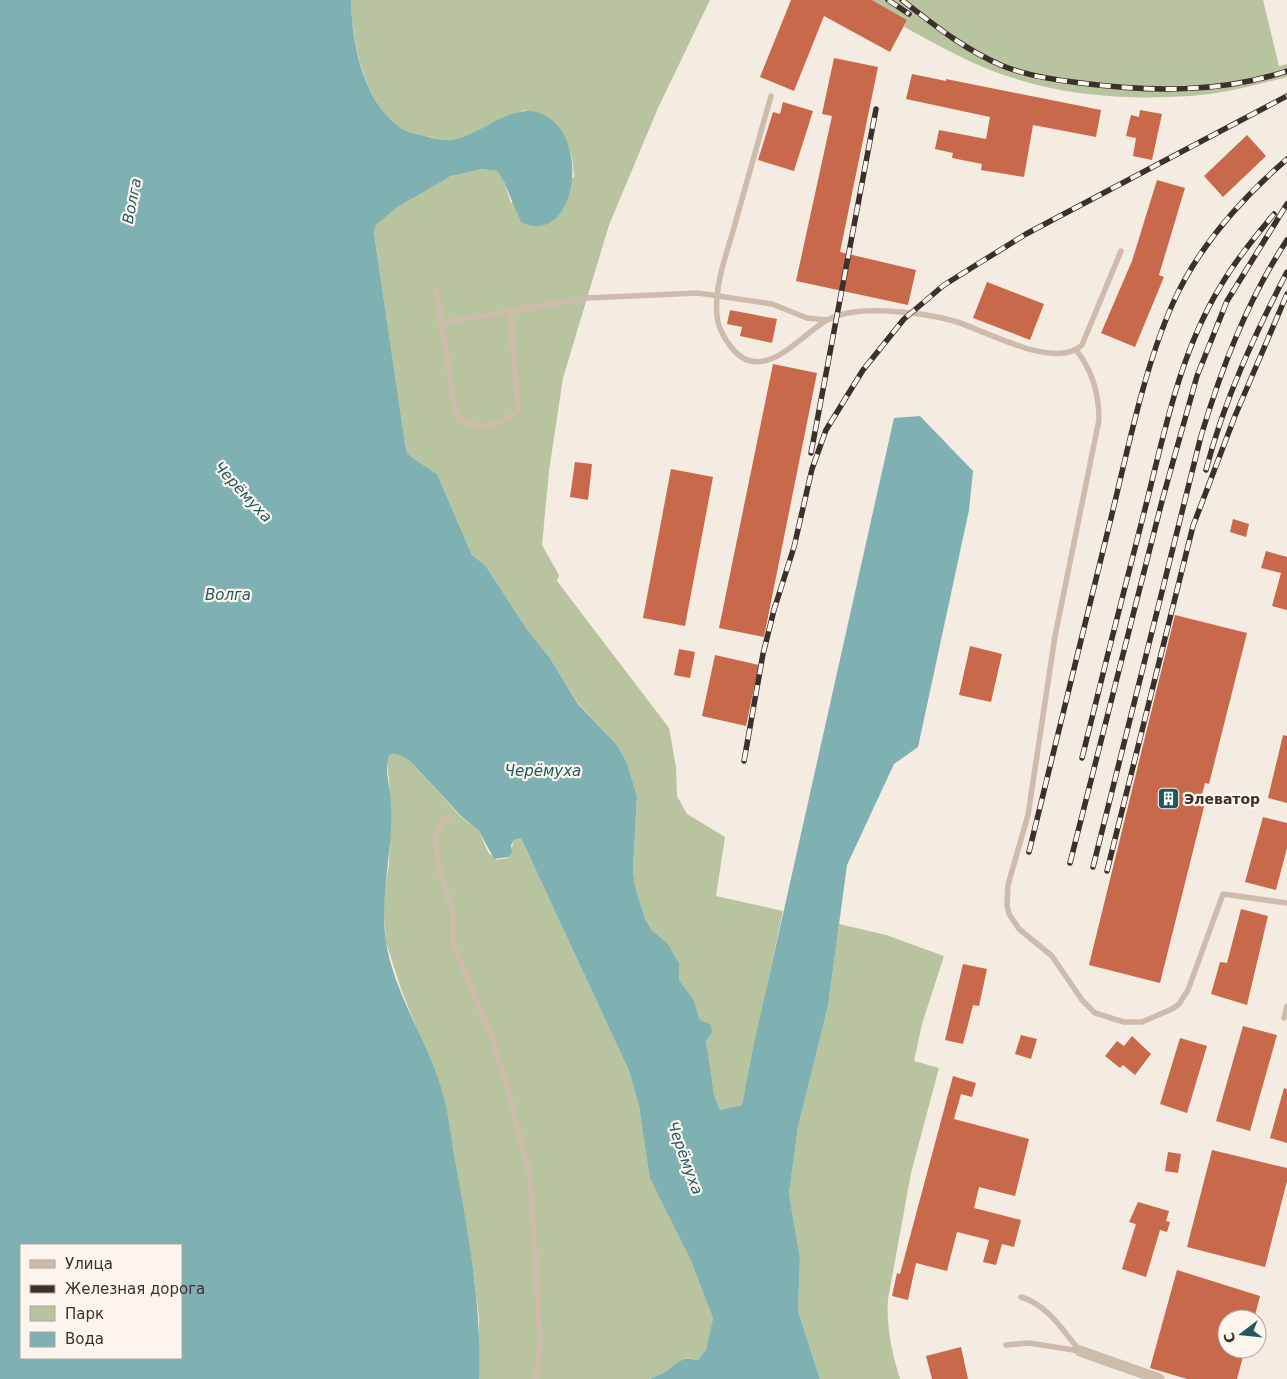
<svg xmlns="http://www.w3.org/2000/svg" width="1287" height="1379" viewBox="0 0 1287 1379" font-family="'DejaVu Sans',sans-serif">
<rect width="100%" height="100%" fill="#f4ebe1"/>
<path fill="#b8c4a0" d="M351,0H710L658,108L609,225L563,378L549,471L542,545L559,575L557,581L669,728L676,767L677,796L687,814L725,837L716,896L783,911L742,1105L720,1110C708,1090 709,1063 706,1041L712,1033L700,1020L694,1000L679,980V963L668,944L652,930L645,919L635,886L633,870L637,796L627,763L617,745L578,703L550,658L528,631L485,565L472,555L437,474L413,458L407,453L405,443L374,233C375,229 375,226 378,223C391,207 446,176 465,171C476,168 486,169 497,171L504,182L511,203L574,177C572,133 559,133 525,110C499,117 478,136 452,140C443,142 434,137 425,136C416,134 405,132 397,125C363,98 352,41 351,0Z
M872,0H1263L1279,66L1287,64V77C1255,85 1223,94 1190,96C1131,100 1066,96 1010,77C972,65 938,45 904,27L907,20Z
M396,753L402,755L411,762L459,815L479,831L488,852L496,860L509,858L514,840L521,838L629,1071L639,1106L644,1134L713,1318L706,1351L698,1360C679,1355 679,1364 665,1372C660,1375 654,1376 650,1379H479V1319L474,1277L443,1094L401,989L386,942L383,900L389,864L391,803L387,761L391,754Z
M839,924L886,935L944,956L922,1024L914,1061L939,1068L911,1173L888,1299C886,1326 892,1353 900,1379H820L798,1311L800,1258L789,1194L798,1127L828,1006Z"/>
<path fill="#7fb0b2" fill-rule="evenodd" d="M0,0H351C352,43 362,97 397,125C405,132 416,134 425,136C433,138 443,141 452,140C486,135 519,92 553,121C590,153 571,247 521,222L504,182L497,171L481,169L451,176L397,207L376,225L374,233L405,443L407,453L413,458L437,474L472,555L485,565L528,631L550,658L578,704L617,745L627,763L637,796L633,870L635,886L645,919L652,930L668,944L679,963V980L694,1000L700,1020L711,1025L712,1033L706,1041L714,1096L720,1110L742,1105L754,1044L894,418L920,416L973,471L969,510L918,747L894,764L847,865L828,1006L798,1127L789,1194L800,1258L798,1311L820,1379H650C654,1376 660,1375 665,1372C679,1363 679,1356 698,1360L706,1350L713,1318L690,1258L650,1178L639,1106L629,1071L521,838L514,840L511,845L512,852L509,857L494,859L479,831L460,815L411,762C404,757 400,753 391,754C382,764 391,789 391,802C394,849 379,894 386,941C393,992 429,1043 443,1094C449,1116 451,1139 455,1161C468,1232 482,1306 479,1379H0ZM21,1245H181V1358H21Z"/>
<path fill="#c8694b" d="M791,0H872L907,20L890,52L824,16L794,91L760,77Z
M834,58L878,67L840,252L916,270L908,305L796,281L832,116L822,114Z
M912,74L946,81V79L1101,110L1096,137L1033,125L1024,177L981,170L982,164L952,158L953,153L935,149L939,130L986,139L990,117L906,99Z
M783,102L813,111L794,171L758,160L773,112L780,114Z
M1140,110L1162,114L1152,160L1133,156L1136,138L1126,136L1131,115L1139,117Z
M1247,135L1266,156L1223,197L1204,176Z
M1157,180L1185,188L1159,275L1164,277L1135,347L1101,333L1132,261Z
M987,282L1044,304L1030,340L973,318Z
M730,310L777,319L772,343L740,336L742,327L727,324Z
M773,364L817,373L764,637L719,628Z
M575,462L592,464L588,500L570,497Z
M671,469L713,477L685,626L643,618Z
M1233,519L1249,524L1246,537L1230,532Z
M1266,551L1287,557V610L1272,606L1281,573L1261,568Z
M1175,615L1247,633L1209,784L1205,783L1200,802L1205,803L1160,983L1089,965Z
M970,646L1002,654L991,702L959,695Z
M679,649L695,652L690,678L674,675Z
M715,655L759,665L746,726L702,716Z
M1283,735L1287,736V803L1268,798Z
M1263,817L1287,823V848L1276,890L1245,882Z
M1241,909L1268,916L1247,1005L1211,994L1220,962L1227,963Z
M963,964L987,969L979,1006L973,1005L963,1044L945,1040Z
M1243,1026L1277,1035L1250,1131L1216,1121Z
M1021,1035L1037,1039L1031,1059L1015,1054Z
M1132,1036L1151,1054L1135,1075L1123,1065L1120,1068L1105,1056L1117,1041L1124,1046Z
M1180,1038L1207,1046L1187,1113L1160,1104Z
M953,1076L976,1083L972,1097L961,1094L954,1119L1029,1139L1015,1196L979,1187L974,1208L1021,1220L1014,1247L1002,1244L996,1265L983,1262L989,1240L957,1232L947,1271L916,1263L908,1300L892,1296L897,1273L900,1274Z
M1284,1088L1287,1089V1143L1270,1138Z
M1212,1150L1287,1168V1181L1265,1267L1187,1247Z
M1168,1152L1181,1154L1178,1173L1165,1171Z
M1138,1202L1169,1211L1166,1221L1170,1222L1167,1232L1160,1230L1146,1277L1122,1269L1136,1224L1129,1222Z
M1177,1270L1260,1296L1254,1319H1227V1349H1245L1237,1379H1187L1150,1368Z
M961,1347L968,1379H932L926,1356Z"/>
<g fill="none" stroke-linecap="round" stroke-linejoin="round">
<path stroke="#cdbbac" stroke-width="5.5" d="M771,96C759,138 747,181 735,224C727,253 714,285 717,316C718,328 724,338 731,347C762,387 800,335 827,320C844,311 868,310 886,311C909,312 932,315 954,321C985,330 1055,371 1082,345L1121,251
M436,289L455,410C464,435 505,427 518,409L510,310
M441,323L587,298L698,293L772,304L807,318L827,320
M1076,350C1093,371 1099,394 1099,420L1055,636L1028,815L1008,885L1007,905L1009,914L1019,929L1052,956L1082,1000L1095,1013L1124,1022H1142L1172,1009L1179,1004L1188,990L1223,894L1287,903
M451,820H443L435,840L441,875L453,913V944L491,1035L508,1089L530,1176L540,1341L536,1379
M1284,1018L1287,1006
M1021,1297C1048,1305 1063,1331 1080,1351
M1006,1345L1029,1343L1080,1351"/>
<path stroke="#cdbbac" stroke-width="11" d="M1080,1351L1159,1379"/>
<defs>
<path id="rail" d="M888,0L909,14
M902,0C934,25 965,50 1003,66C1028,76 1055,80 1081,83C1150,92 1220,93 1287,71
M811,453L876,109
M1206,470C1224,400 1254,336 1287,272
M773,613L794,547L812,469L826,430L863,370L904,319L944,285L1026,234L1287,96
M1082,758C1103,672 1125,587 1147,501C1165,429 1181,351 1220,287C1235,261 1255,237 1274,214
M744,761L763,654L775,606
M1029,852C1056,741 1084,629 1111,518C1128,449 1144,368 1173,303C1198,247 1241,199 1287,159
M1070,863L1162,501L1197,376L1227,301L1287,204
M1093,867L1201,436C1222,367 1247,301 1287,240
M1107,871L1193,526L1235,416L1287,294"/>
</defs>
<use href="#rail" stroke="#3b302b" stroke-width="5.5"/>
<use href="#rail" stroke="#fbf5ee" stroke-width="4" stroke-dasharray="11" stroke-linecap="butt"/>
</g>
<defs>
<symbol id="building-square" viewBox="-11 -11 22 22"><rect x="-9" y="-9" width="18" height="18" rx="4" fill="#1f5a5e" stroke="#fbf5ee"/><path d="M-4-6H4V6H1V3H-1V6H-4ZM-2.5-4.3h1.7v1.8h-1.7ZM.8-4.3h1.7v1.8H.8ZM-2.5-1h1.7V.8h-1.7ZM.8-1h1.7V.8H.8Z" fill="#fff"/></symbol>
</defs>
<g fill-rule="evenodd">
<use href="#building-square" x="1156" y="786" width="25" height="25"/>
</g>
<g text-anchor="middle" stroke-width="4.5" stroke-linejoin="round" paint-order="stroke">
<g font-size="14" font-weight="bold" fill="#3b302b" stroke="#fbf5ee" text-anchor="start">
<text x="1184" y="804">Элеватор</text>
</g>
<g font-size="15" font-style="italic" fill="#1f5a5e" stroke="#fbf5ee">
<text transform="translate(132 201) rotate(-79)" y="5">Волга</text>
<text transform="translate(243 492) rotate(47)" y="5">Черёмуха</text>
<text x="228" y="600">Волга</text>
<text x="543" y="776">Черёмуха</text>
<text transform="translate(685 1158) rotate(70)" y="5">Черёмуха</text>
</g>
</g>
<rect x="20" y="1244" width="162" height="115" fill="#fbf5ee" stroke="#aea6a0"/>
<rect x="30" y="1260" width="25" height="8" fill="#cdbbac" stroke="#aea6a0"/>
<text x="65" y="1269" font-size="15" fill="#3b302b">Улица</text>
<rect x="30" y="1285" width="25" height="8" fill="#3b302b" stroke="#aea6a0"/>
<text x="65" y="1294" font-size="15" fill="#3b302b">Железная дорога</text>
<rect x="30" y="1306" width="25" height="15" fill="#b8c4a0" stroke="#aea6a0"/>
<text x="65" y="1319" font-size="15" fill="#3b302b">Парк</text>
<rect x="30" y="1332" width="25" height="15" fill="#7fb0b2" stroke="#aea6a0"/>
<text x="65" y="1344" font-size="15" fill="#3b302b">Вода</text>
<g transform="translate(1242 1334) rotate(254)"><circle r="24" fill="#fbf5ee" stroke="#aea6a0"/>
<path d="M0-4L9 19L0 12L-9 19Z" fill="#1f5a5e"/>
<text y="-8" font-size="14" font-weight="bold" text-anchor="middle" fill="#3b302b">С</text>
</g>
</svg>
